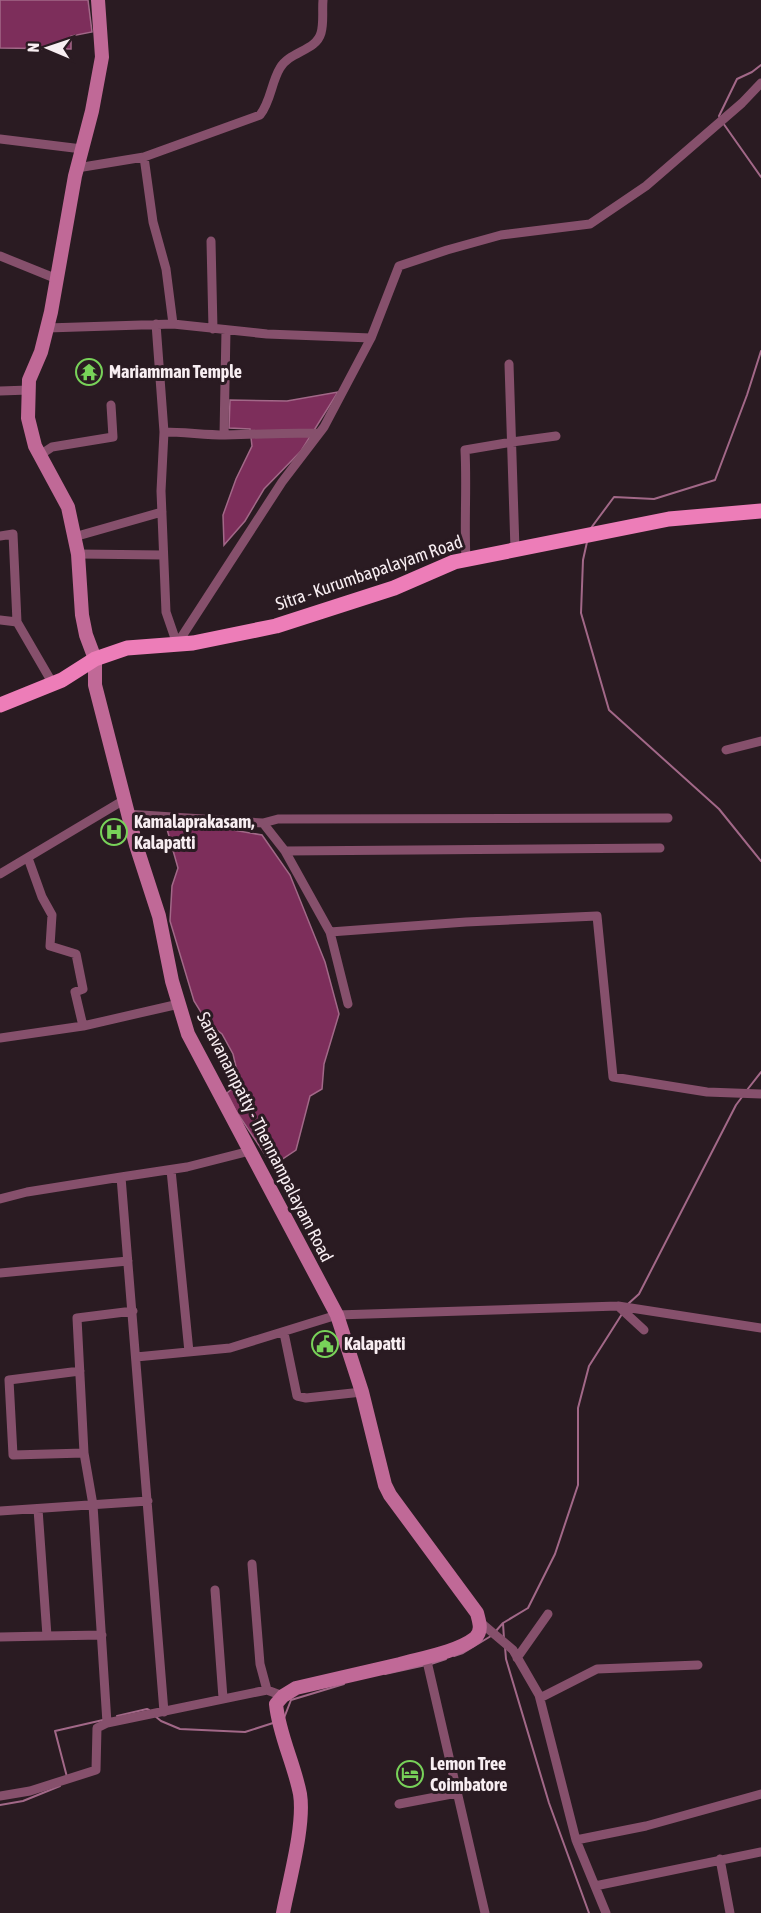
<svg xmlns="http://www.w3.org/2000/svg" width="761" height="1913" viewBox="0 0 761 1913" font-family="'Asap Condensed',sans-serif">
<rect width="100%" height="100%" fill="#2a1b22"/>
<path fill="#7d2e5b" stroke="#a26888" stroke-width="1.5" d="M0,0H88L92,32L71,36V49L0,48Z
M338,392L301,451L264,489L245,521L224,545L223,515L236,479L252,446L250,429L229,428L230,400L287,401Z
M165,822L204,825L262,835L290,875L325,962L339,1014L324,1064L322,1089L310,1096L296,1150L278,1162H270L236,1111L227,1093L238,1084L237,1071L233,1054L222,1034L207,1022L194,1001L170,921L172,886L178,868Z"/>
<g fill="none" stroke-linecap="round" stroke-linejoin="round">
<path stroke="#a26888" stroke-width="2" d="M720,118L719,116L737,79L752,72L761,65
M723,123L761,177
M591,528L614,497L654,499L715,480L747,395L761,351
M587,542L583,560L581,613L609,710L719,809L761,861
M747,1090L761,1072
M628,1304L639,1294L736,1105L742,1097
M495,1632L503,1623
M504,1639L503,1623L528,1608L555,1554L578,1485V1408L589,1366L622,1314
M505,1647L506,1659L549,1803L589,1913
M454,1656L463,1653L491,1636
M431,1664L446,1659
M385,1674L426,1665
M117,1716L147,1709L149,1710
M155,1716L161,1721L180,1729L245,1732L273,1723
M284,1718L291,1700L344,1684
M67,1777L55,1731L103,1720
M0,1805L23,1801L60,1786"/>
<path stroke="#86506c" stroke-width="9" d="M0,139L82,149
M144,157L153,222L166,269L173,324
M77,168L144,157L260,115C271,101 271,83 280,68C290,51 316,51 321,33C324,23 322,10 323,0
M211,241L213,329
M0,256L57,279
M156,324L164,432L161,491L166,612L177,644
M47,328L173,324L267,334L371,338
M509,364L515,549
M0,391L29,390
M164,432C184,432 205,435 225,435C256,434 287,433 319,433
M224,435L226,330
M40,455L52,447L113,437L111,405
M0,536L13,534L17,622
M74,537L162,512
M78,554L163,555
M466,559C464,523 467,487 465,450L512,442L556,436
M0,620L17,622L53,684
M177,644L282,482L324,427L371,338L399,266L447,250L501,235L590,224L646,186L742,103L761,83
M726,750L761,741
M127,814L263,823L278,819L668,818
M263,823L285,851L330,932L348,1004
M285,851L660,848
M28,858L42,897L52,915L50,946L76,954L83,989L75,992L83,1026L179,1004
M0,874L124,800
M330,932L466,922L597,916L613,1077L707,1092L761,1094
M0,1038L83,1026
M171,1170L189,1352
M0,1199L27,1192L121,1177
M0,1273L128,1261
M618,1306L644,1330
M284,1333L297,1396L306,1398L362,1392
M136,1357L230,1348L337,1315L618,1306L761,1328
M80,1371L9,1380L13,1455L84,1453
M38,1509L47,1636L102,1635
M0,1511L148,1501
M252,1564L260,1664L267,1690
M215,1590L223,1698
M480,1622L513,1650L539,1695L576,1840L606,1913
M0,1637L47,1636
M426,1657L485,1913
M517,1658L548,1614
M540,1698L597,1669L698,1665
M164,1712L121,1177L187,1167L250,1151
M107,1723L93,1505L84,1453L77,1318L133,1311
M0,1796L30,1791L96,1770L97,1728L107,1723L267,1690L283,1696
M399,1804L457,1793
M576,1840L646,1826L761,1794
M720,1859L730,1913
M595,1886L761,1852"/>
<path stroke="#c06997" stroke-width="14" d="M98,0L102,57L92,111L75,176L51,312L41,352L29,380L28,418L35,446L68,507L78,554L82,615L86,635L95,659V685L136,845L159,916L172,981L188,1034L337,1315L362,1392L385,1485L390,1495L477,1613C479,1621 483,1631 475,1638C457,1652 421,1658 400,1664C365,1672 330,1680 296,1688L283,1696L276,1704C279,1735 294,1763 300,1794C305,1825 289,1881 283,1913"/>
<path stroke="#ed7db8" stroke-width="15" d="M0,705L62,680L95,659L127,648L193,643L276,626L394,588L454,562L669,519L761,511"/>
</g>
<defs>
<symbol id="temple-ring" viewBox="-11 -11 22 22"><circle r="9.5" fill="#2a1b22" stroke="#78d259" stroke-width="1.5"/><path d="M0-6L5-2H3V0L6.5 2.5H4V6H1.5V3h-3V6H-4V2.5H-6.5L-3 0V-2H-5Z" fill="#78d259"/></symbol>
<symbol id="hospital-ring" viewBox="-11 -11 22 22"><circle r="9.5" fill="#2a1b22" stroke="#78d259" stroke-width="1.5"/><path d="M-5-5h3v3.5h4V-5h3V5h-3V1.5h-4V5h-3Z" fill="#78d259"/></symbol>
<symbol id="civic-ring" viewBox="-11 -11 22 22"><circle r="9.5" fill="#2a1b22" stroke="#78d259" stroke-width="1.5"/><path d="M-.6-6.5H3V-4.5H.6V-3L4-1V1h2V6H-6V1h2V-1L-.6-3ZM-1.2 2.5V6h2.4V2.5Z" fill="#78d259"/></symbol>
<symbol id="hotel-ring" viewBox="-11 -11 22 22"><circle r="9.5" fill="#2a1b22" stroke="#78d259" stroke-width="1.5"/><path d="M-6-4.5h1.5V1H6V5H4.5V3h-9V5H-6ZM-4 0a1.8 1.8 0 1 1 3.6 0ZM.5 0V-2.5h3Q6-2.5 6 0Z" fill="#78d259"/></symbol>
</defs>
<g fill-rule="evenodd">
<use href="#temple-ring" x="74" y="357" width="30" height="30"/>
<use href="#hospital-ring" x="99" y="817" width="30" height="30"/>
<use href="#civic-ring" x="310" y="1329" width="30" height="30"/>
<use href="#hotel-ring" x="395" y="1759" width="30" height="30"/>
</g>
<g text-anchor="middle" stroke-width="6" stroke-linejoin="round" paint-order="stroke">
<g font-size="18" font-weight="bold" fill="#f8eef2" stroke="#2a1b22" text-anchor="start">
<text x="109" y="378">Mariamman Temple</text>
<text x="134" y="828">Kamalaprakasam,<tspan x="134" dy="21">Kalapatti</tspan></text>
<text x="344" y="1350">Kalapatti</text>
<text x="430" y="1770">Lemon Tree<tspan x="430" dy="21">Coimbatore</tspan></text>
</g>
<g font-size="18" fill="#f8eef2" stroke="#2a1b22">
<text transform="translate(369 573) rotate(-19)" y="6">Sitra - Kurumbapalayam Road</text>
<text transform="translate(265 1137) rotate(63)" y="6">Saravanampatty - Thennampalayam Road</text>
</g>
</g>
<g transform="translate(48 48) rotate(272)" stroke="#2a1b22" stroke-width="4.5" paint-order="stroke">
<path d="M0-4.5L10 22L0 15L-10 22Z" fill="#f8eef2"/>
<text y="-9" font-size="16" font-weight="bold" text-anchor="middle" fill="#f8eef2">N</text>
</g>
</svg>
